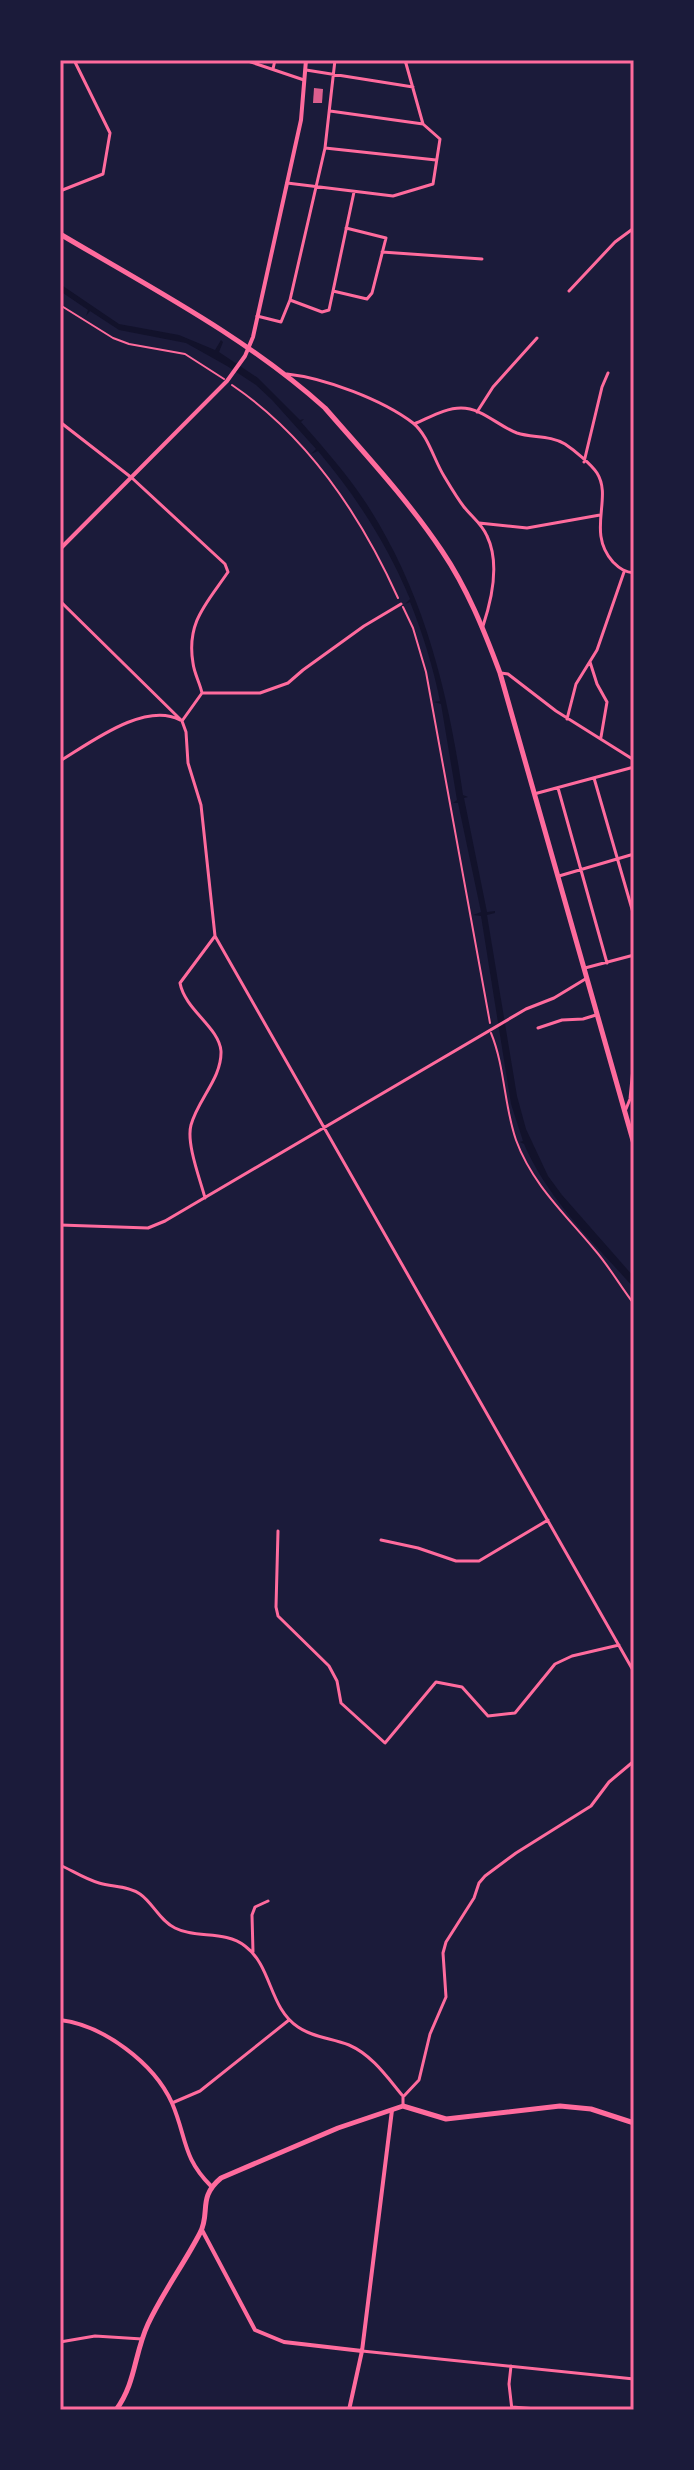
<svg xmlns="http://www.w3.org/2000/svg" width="694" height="2470" viewBox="0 0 694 2470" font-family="'DejaVu Sans',sans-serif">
<rect width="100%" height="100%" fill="#1b1b3a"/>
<path fill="#12122b" d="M60,284L119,324L179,335L215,350L221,340L223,342L219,352L258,378L300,420L304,419L301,422C324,448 347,474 366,503C424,592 448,691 463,795L468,797L464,798L487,912L495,911V913L487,915L517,1096L526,1129L548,1176L562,1195L634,1277V1288C594,1243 548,1200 524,1144L520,1142L523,1141L511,1104L481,916L473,915L481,912L458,803H453L457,800L441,704L434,702L440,701C433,667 423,634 410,602L405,604L410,599C387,544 356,496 318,451L311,454L316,449L272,400L256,385L227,366L186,343L119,330L90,311L86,316L88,310L60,291Z"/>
<path fill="#dd5f8e" d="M314,88L323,89L322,103H313Z"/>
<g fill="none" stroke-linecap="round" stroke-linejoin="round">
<path stroke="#ff6b9d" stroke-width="2" d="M60,305L113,338L129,344L185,354L224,379
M232,385C307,436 361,516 398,598
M403,607L413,628L426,672L490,1023
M491,1033C505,1067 504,1106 516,1140C532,1184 565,1214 594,1249C609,1266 620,1286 634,1304"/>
<path stroke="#ff6b9d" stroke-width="3" d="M245,60L304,80
M405,60L423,124
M405,62L420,60
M273,69L275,60
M306,70L413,87
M325,148L436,160
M287,183L393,196L433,184L440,139L423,124L330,111
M60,191L103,174L110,133L74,60
M382,252L482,259
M333,291L367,299L372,293L386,238L346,228
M569,291L615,242L634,228
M290,300L322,312L329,310L354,192
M257,316L281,322L290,300L325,148L335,60
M287,374C325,378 383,400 413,423C428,435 434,460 444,476C450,486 457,498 464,507C472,517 482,524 487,536C500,563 492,599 483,626
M477,412L493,387L537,338
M60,422L132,478L225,564L228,572C207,603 186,622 193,663C194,673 200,683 202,693L182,721
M414,424C429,418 445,408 461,408C482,408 498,426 517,433C532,438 550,435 565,444C574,450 591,464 597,473C613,498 586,532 613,562C620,569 625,572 634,573
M584,462L602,387L608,373
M479,523L527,528L600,515
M60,601L182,721L186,732L188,763L201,805L215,936L634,1672
M590,662L597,684L607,702L601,737
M501,673L508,674L556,711L634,760
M202,693H260L288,683L303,670L364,626L401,604
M567,719L576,684L597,650L624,572
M60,761C90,743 145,701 180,720
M594,778L634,916
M558,788L607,963
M534,794L634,767
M559,876L634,854
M585,968L634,955
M538,1028L562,1020L583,1019L596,1015
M626,1109L630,1099L634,1058
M205,1198C200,1179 186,1143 191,1125C198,1099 222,1078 221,1051C219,1027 185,1010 180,983L215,936
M60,1225L148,1228L165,1221L526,1009L554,998L587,978
M278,1531L276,1607L278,1616L329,1666L337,1681L341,1703L385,1743L436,1682L462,1687L488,1716L515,1713L555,1664L572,1656L619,1645
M381,1540L418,1548L456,1561H479L548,1520
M60,1865C73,1871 85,1879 99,1883C112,1887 129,1886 140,1894C153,1903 160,1921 175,1928C196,1939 225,1930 245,1946C272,1966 269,2008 298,2027C314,2038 332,2038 349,2045C372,2055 387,2077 402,2095
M253,1952L252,1915L255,1907L268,1901
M172,2103L200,2091L289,2020
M403,2106V2097L419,2080L430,2034L446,1997L443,1953L446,1942L474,1898L479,1883L485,1876L516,1853L591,1806L609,1782L634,1761
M60,2342L95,2336L142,2339
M362,2351L634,2379
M511,2366L509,2384L512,2410
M512,2407L549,2410"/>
<path stroke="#ff6b9d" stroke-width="4" d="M60,549L227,381L245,356L253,337L301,120L306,60
M60,2020C103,2025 154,2063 172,2103C187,2138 182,2157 211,2186
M202,2230L255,2330L284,2342L362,2351
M349,2410L362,2351L392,2110"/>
<path stroke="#ff6b9d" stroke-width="5" d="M116,2410C136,2383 134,2354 148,2324C163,2292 184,2264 200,2233C211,2212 197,2198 221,2178L338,2128L403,2106L446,2119L560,2106L591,2109L634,2123"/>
<path stroke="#ff6b9d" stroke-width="5" d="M60,234C151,288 246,337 325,408C365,454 408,500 442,551C467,588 484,630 500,673L634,1144"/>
</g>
<rect width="694" height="2470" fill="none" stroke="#1b1b3a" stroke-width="124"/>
<rect x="62" y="62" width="570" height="2346" fill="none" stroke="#ff6b9d" stroke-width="3"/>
</svg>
